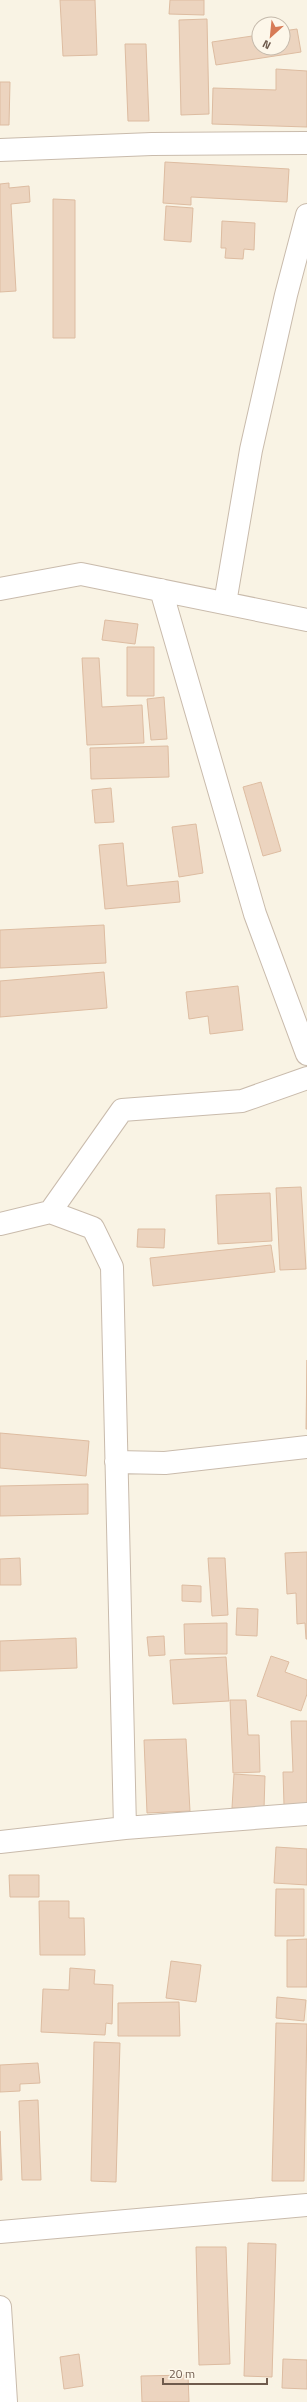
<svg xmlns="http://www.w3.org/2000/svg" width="307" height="2402" viewBox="0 0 307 2402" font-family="'Titillium Web',sans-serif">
<rect width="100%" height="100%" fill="#f9f3e4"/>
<path fill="#ecd4bf" stroke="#ddbca1" d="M60,0H95L97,55L63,56Z
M170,0H204V15L169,14Z
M207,19L209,114L181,115L179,20Z
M297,29L301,52L216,65L212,42L259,35V48H283V31Z
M125,44H146L149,121H128Z
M276,69L307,71V127L212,124L213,88L276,90Z
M0,82H10L9,125H0Z
M165,162L289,169L287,202L191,197V205L163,203Z
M9,183V188L29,186L30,202L11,204L16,291L0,292V184Z
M53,199L75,200V338H53Z
M166,206L193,208L191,242L164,240Z
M222,221L255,223L254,250L244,249L243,259L225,258L226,248H221Z
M105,620L138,624L135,644L102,640Z
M127,647H154V696H127Z
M82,658H99L102,707L142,705L144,743L87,745Z
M164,697L167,739L151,740L147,699Z
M168,746L169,777L91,779L90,748Z
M261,782L281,851L263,856L243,787Z
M111,788L114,822L95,823L92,790Z
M196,824L203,873L179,877L172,827Z
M123,843L127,886L178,881L180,902L105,909L99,845Z
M104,925L106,963L0,968V930Z
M104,972L107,1008L0,1017V981Z
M238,986L243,1030L210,1034L208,1016L189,1019L186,992Z
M301,1187L306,1269L280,1270L276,1188Z
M270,1193L272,1241L218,1244L216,1195Z
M138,1229H165L164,1248L137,1247Z
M271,1245L275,1272L153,1286L150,1258Z
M307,1360V1429H306Z
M0,1433L89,1441L86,1476L0,1468Z
M88,1484V1514L0,1516V1486Z
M307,1552V1639H306L305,1623L297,1624L296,1593L287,1594L285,1553Z
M20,1558L21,1585H0V1559Z
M208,1558H225L228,1615L212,1616Z
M182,1585L201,1586V1602L182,1601Z
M237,1608L258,1609L257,1636L236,1635Z
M227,1623V1654H185L184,1624Z
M164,1636L165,1655L149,1656L147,1637Z
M76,1638L77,1668L0,1671V1641Z
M271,1656L289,1662L285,1672L307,1680V1694L301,1711L257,1696Z
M226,1657L229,1701L173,1704L170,1660Z
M230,1700H246L248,1735H259L260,1772L233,1773Z
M291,1721H307V1804L284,1805L283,1772H293Z
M186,1739L190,1811L147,1813L144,1740Z
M234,1774L265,1776L264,1809L232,1808Z
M276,1847L307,1849V1885L274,1883Z
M9,1875H39V1897H10Z
M276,1889H304V1936H275Z
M39,1901H69V1918H84L85,1955H40Z
M307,1939V1987H287V1940Z
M171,1961L201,1965L196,2002L166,1998Z
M70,1968L95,1970L94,1984L113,1985L112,2024L106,2023L105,2035L41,2032L43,1989L69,1990Z
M277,1997L306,2000L304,2021L276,2018Z
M179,2002L180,2036H118V2003Z
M276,2023L307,2024L304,2181H272Z
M94,2042L120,2043L116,2182L91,2181Z
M38,2063L40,2083L20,2084V2091L0,2092V2065Z
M38,2100L41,2180H22L19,2101Z
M0,2131L2,2180H0Z
M248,2243L276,2244L272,2377L244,2376Z
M196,2247H226L230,2364L199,2365Z
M79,2354L83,2386L64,2389L60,2357Z
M283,2359L307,2360V2389L282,2388Z
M188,2375L189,2402H142L141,2376Z"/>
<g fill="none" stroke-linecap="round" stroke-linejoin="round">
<defs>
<path id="minor" d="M0,150L152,144L307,143
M0,589L81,574L307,620
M161,590L255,914L307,1054
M225,603L251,450L286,295L307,215
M50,1212L122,1110L242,1101L307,1078
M0,1224L50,1212L93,1228L112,1267L125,1828
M116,1462L165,1463L307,1447
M0,1842L125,1828L307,1814
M0,2232L307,2205
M0,2307L6,2402"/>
</defs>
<use href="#minor" stroke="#c9bbac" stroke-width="24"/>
<use href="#minor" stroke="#fff" stroke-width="22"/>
</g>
<g transform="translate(271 36) rotate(207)"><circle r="19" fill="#fdf7ea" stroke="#c4b9ab"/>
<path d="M0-3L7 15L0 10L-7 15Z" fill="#d77b56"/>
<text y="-6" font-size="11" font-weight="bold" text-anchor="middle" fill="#6f5b4d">N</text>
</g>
<path d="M163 2378v6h104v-6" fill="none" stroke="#6f5b4d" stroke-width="2"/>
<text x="169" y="2378" font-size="12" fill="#6f5b4d" stroke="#fdf7ea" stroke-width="3" paint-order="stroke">20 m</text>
</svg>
